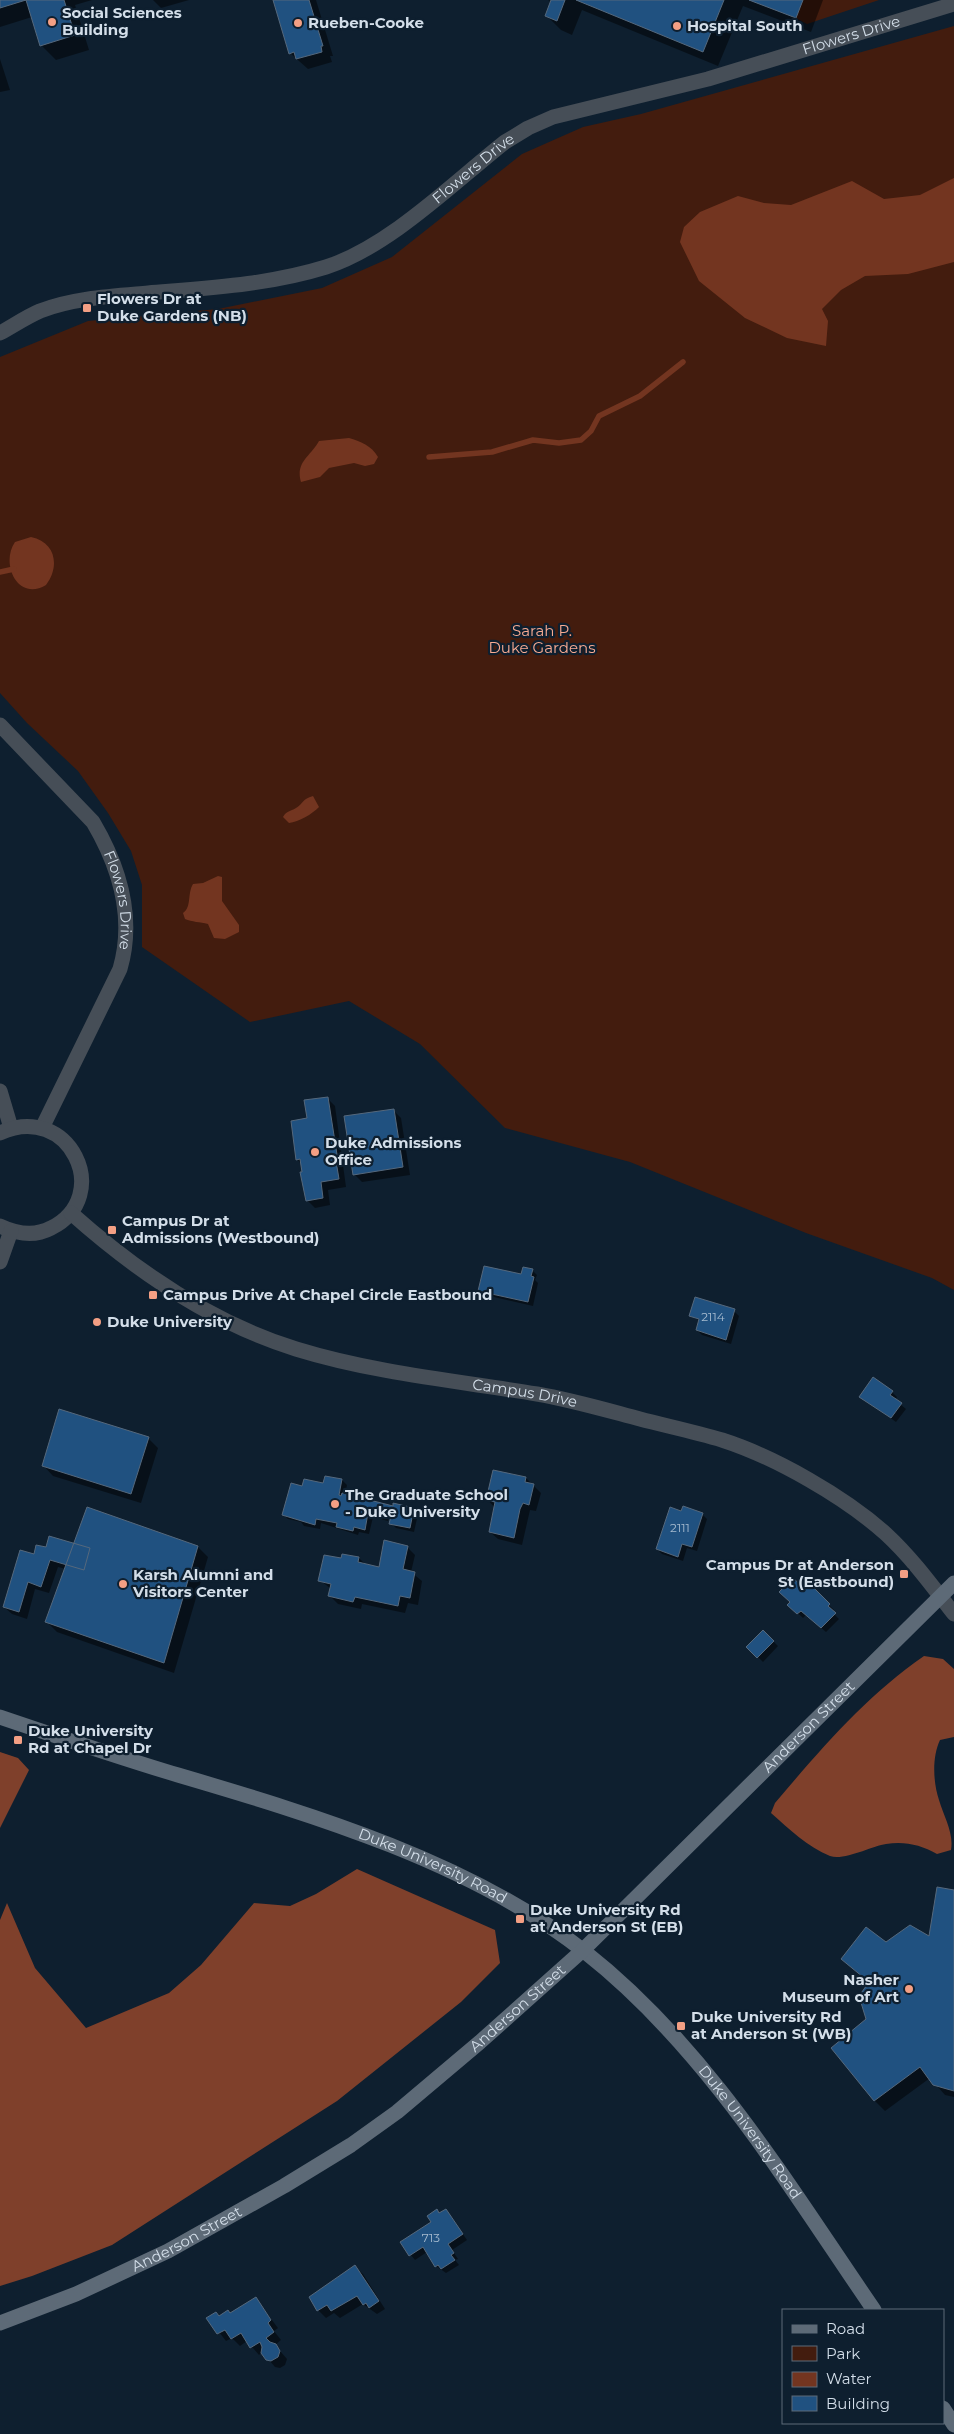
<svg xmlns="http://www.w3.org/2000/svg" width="954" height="2434" viewBox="0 0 954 2434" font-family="Montserrat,sans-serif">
<rect width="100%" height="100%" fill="#0e1f2f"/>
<path fill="#431c0e" d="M803,0H879L807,24L796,18Z
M954,26V1290L932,1278L806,1233L630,1162L505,1128L420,1044L349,1001L250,1022L142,947V885L131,851L108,813L78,771L27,723L0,693V357L88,321L218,309L322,288L392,257L522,154L583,127L641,114Z"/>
<path fill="#7f402b" d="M924,1656L943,1659L954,1669V1737L940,1740C932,1757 933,1782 939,1800C944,1817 954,1833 951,1850L937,1854C921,1845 905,1841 886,1844C872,1846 844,1861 830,1856C808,1847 789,1829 771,1813L775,1803C820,1750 866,1696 924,1656Z
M0,1752L18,1758L29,1770L0,1828Z
M357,1869L495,1930L500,1963L461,2002L337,2101L112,2245L32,2276L0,2286V1920L7,1903L35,1968L86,2028L169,1993L201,1965L254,1903L290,1906L316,1894Z"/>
<path fill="#733520" d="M954,178V262L908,274L865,276L841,290L822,309L828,321L826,346L787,338L745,318L699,281L680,242L684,227L700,212L738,196L764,203L791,205L852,181L884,199L920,195Z
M349,438C360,441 372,446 378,457L374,464L365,466L354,463L329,468L320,477L301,482C295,462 311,456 319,441Z
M31,537C56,542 60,567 46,585C18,602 0,564 15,542Z
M313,796L319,807C312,814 299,822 289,823L283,817C287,810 290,812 296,808C304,803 302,799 313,796Z
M218,876L222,877V901L239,925V932L225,939L214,938L208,924C200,922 192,922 185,919L183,913C192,907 187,894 193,884L203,883Z"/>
<path fill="#0007" d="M0,0H92L75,5L89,50L56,60L41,45L32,17L0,27Z
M153,0H189L161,8Z
M274,0H316L333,56H330L332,62L308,69L290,53Z
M548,0H823L811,32L743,6L718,66L582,10L572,35L561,30L546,15L552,2Z
M0,59L10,90L0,92Z
M327,1098L335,1106L346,1187L328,1190L330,1205L315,1208L307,1200L302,1165L297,1159L308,1119Z
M393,1110L401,1118L410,1175L362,1182L354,1174Z
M532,1270L537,1275L535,1280L538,1283L533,1306L485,1295L480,1290Z
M734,1311L739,1316L731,1344L702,1335L697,1330L700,1321L691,1315Z
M892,1392L897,1397L895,1400L906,1409L896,1422L860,1396Z
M148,1438L158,1448L141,1503L53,1476L43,1465Z
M494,1471L526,1478L541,1493L536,1511L530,1510L522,1545L498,1539L490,1532L495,1508L488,1500Z
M326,1477L342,1480L347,1485L345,1495L394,1507L413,1509L418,1514L414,1532L396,1528L391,1523L392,1515L389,1514L388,1521L373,1517L369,1534L359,1532L358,1535L321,1523L320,1529L304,1526L301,1522L288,1519L283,1514L303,1487L324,1485Z
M682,1512L702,1514L707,1519L697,1551L687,1548L683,1561L662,1554L657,1549Z
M75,1545L198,1547L208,1557L174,1673L57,1632L47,1622L66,1569L58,1567L49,1593L35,1589L27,1619L12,1614L4,1607L35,1556L47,1549Z
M407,1547L415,1555L411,1572L422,1581L418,1605L408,1603L405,1613L362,1604L361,1609L338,1604L330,1596L331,1589L320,1580L342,1560L343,1555L359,1558L366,1565L380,1568Z
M809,1585L834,1610L832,1612L839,1619L826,1632L806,1615L803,1618L789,1605Z
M763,1631L778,1646L763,1662L748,1647Z
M954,1891V2097L945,2095L930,2078L885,2111L875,2101L867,2020L870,1983L853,1969L886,1944L930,1939Z
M446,2210L467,2240L452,2250L458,2259L455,2260L459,2265L446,2273L436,2266L427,2252L415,2260L401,2243L432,2223L437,2211L440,2214Z
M355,2267L363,2274L385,2309L377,2314L363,2304L340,2318L334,2313L326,2318L318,2310Z
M255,2298L278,2328L274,2331L281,2340L275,2345L287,2359L285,2365L280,2368L275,2367L262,2352L259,2355L247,2341L240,2346L232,2338L226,2341L208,2318L230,2314Z"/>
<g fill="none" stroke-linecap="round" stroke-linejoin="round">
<path stroke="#733520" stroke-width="5.5" d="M429,457L492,452L533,440L559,443L581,440L591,431L599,416L640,396L683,362
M0,572L14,569"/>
</g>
<path fill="#205180" stroke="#55687c" d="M0,0H64L75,35L40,46L26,0L0,8Z
M273,0H309L323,46H321L322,52L296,59L294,52L289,54Z
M551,0H565L557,21L545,16Z
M576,0H724L703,52Z
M749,0H803L796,18Z
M328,1097L338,1161H336L339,1179L321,1182L323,1198L306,1201L300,1172H302L300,1159L296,1160L291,1121L307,1118L304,1100Z
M394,1109L403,1167L353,1175L344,1116Z
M484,1266L521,1274L523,1267L533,1269L531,1276L534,1277L528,1302L478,1291Z
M695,1297L735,1309L726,1340L696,1330L699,1319L689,1316Z
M873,1377L893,1391L890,1395L902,1403L891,1418L859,1397Z
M59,1409L149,1437L131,1494L42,1466Z
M493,1470L526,1477L525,1482L534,1484L529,1505L523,1503L520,1509L514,1538L489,1532L495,1502L486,1500Z
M325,1476L342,1479L339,1495L341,1496L342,1493L393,1506V1503L414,1508L410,1528L389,1524L392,1512L384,1510L383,1516L368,1513L365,1530L354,1527L353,1531L336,1527L337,1523L316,1519L315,1525L282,1515L291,1483L302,1486L304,1479L323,1483Z
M683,1506L703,1513L692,1547L682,1544L678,1557L656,1549L670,1507L681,1511Z
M87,1507L198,1546L164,1663L45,1622Z
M49,1536L90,1548L84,1570L50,1560L41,1587L28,1582L19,1612L3,1607L20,1550L34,1554L36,1545L46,1547Z
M384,1540L408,1546L403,1569L415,1572L410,1598L400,1596L398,1606L355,1597L353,1602L328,1596L331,1584L318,1581L324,1555L341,1558L342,1554L359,1557L358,1562L379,1567Z
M793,1578L804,1588L809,1583L830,1604L828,1606L836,1613L821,1628L801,1611L797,1614L787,1605L790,1602L779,1592Z
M763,1630L774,1641L757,1658L746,1647Z
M937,1887L954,1890V2091L933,2085L920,2067L874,2101L831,2048L866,2019L859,1996L869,1982L841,1959L866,1927L886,1942L910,1925L929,1936Z
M437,2209L439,2213L446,2209L463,2234L448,2244L454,2253L451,2255L455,2260L441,2269L438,2265L435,2267L423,2247L409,2256L400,2242L431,2222L427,2216Z
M355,2265L379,2301L369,2308L366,2303L363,2305L357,2296L331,2311L327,2305L317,2311L309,2297Z
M256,2297L271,2320L268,2323L274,2332L266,2338L270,2342L276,2344L280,2351L278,2357L271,2361L266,2360L261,2353L262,2347L260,2342L250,2348L241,2333L231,2339L225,2330L217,2334L206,2318L216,2312L219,2316L228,2310L230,2313Z"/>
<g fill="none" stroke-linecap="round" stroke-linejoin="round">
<g stroke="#464e57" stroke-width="15">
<path id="s1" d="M0,333C13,326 26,317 40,311C73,298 113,296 148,293C208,288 268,285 326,267C389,247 453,183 505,142L528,128L553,117L708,79L954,4"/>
<path id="s2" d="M0,725L93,822C119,866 135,917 120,969L42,1128"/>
<path d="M0,1091L11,1128"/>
<path d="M0,1133C69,1101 115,1196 51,1228C34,1237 17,1234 0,1226"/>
<path id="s3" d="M71,1213C136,1271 212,1323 296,1349C374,1373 457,1381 537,1394C572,1400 606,1410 640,1419C667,1426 695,1432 722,1440C775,1457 845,1497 886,1534C912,1558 933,1587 954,1614"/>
<path d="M0,1262L11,1231"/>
</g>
<g stroke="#5d6a77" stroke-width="15">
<path id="s4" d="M0,1717C59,1737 118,1757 178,1775C314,1815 473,1863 585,1952C706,2047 788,2185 874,2310"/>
<path id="s5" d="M0,2323L76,2294L168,2251L284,2186L351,2145L397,2112L480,2042L583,1950L954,1583"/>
<path d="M943,2408L954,2425"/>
</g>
</g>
<g fill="#f39f84" stroke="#0e1f2f" stroke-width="2">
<circle cx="52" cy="22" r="5"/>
<circle cx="298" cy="23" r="5"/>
<circle cx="677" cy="26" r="5"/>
<rect x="82" y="303" width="10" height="10" rx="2.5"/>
<circle cx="315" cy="1152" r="5"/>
<rect x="107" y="1225" width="10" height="10" rx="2.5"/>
<rect x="148" y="1290" width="10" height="10" rx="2.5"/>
<circle cx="97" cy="1322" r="5"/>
<circle cx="335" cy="1504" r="5"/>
<rect x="899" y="1569" width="10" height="10" rx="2.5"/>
<circle cx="123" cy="1584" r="5"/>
<rect x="13" y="1735" width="10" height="10" rx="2.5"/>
<rect x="515" y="1914" width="10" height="10" rx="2.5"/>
<circle cx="909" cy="1989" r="5"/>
<rect x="676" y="2021" width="10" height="10" rx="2.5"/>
</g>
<g text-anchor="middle" stroke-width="4.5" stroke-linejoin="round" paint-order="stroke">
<g font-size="12" fill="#a6bbcf">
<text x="713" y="1321">2114</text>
<text x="680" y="1532">2111</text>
<text x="431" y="2242">713</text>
</g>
<g font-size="15" font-weight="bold" fill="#d3dee9" stroke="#0e1f2f" text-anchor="start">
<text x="62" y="18">Social Sciences<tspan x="62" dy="17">Building</tspan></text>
<text x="308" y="28">Rueben-Cooke</text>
<text x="687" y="31">Hospital South</text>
<text x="97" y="304">Flowers Dr at<tspan x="97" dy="17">Duke Gardens (NB)</tspan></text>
<text x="325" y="1148">Duke Admissions<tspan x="325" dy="17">Office</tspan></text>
<text x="122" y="1226">Campus Dr at<tspan x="122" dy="17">Admissions (Westbound)</tspan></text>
<text x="163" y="1300">Campus Drive At Chapel Circle Eastbound</text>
<text x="107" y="1327">Duke University</text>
<text x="345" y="1500">The Graduate School<tspan x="345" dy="17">- Duke University</tspan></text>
<text x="894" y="1570" text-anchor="end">Campus Dr at Anderson<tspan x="894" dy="17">St (Eastbound)</tspan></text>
<text x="133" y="1580">Karsh Alumni and<tspan x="133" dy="17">Visitors Center</tspan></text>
<text x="28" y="1736">Duke University<tspan x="28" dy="17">Rd at Chapel Dr</tspan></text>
<text x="530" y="1915">Duke University Rd<tspan x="530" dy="17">at Anderson St (EB)</tspan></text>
<text x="899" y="1985" text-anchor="end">Nasher<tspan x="899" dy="17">Museum of Art</tspan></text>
<text x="691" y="2022">Duke University Rd<tspan x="691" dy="17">at Anderson St (WB)</tspan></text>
</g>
<g font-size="15" fill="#d3dee9" stroke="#0e1f2f">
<text dy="5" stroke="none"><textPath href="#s1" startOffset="919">Flowers Drive</textPath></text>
<text dy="5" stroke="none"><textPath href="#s1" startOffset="514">Flowers Drive</textPath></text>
<text dy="5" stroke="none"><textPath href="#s2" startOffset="218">Flowers Drive</textPath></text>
<text dy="5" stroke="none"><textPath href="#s3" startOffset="498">Campus Drive</textPath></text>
<text dy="5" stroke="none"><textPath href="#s5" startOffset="1015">Anderson Street</textPath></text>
<text dy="5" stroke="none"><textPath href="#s4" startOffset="458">Duke University Road</textPath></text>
<text dy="5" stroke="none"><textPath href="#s5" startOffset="610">Anderson Street</textPath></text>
<text dy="5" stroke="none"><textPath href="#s4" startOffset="879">Duke University Road</textPath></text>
<text dy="5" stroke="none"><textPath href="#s5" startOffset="205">Anderson Street</textPath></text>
</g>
<g font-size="15" fill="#f9ab92" stroke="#0e1f2f">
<text x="542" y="636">Sarah P.<tspan x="542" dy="17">Duke Gardens</tspan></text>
</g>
</g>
<rect x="782" y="2309" width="162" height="115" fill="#0e1f2f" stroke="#5d6b79"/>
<rect x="792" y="2325" width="25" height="8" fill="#5d6a77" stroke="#5d6b79"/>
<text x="826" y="2334" font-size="15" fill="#d3dee9">Road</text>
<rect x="792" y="2346" width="25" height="15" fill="#431c0e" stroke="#5d6b79"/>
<text x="826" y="2359" font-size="15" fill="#d3dee9">Park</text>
<rect x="792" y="2372" width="25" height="15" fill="#733520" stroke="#5d6b79"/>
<text x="826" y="2384" font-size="15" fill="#d3dee9">Water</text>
<rect x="792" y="2396" width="25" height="15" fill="#205180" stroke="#5d6b79"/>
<text x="826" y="2409" font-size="15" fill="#d3dee9">Building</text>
</svg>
